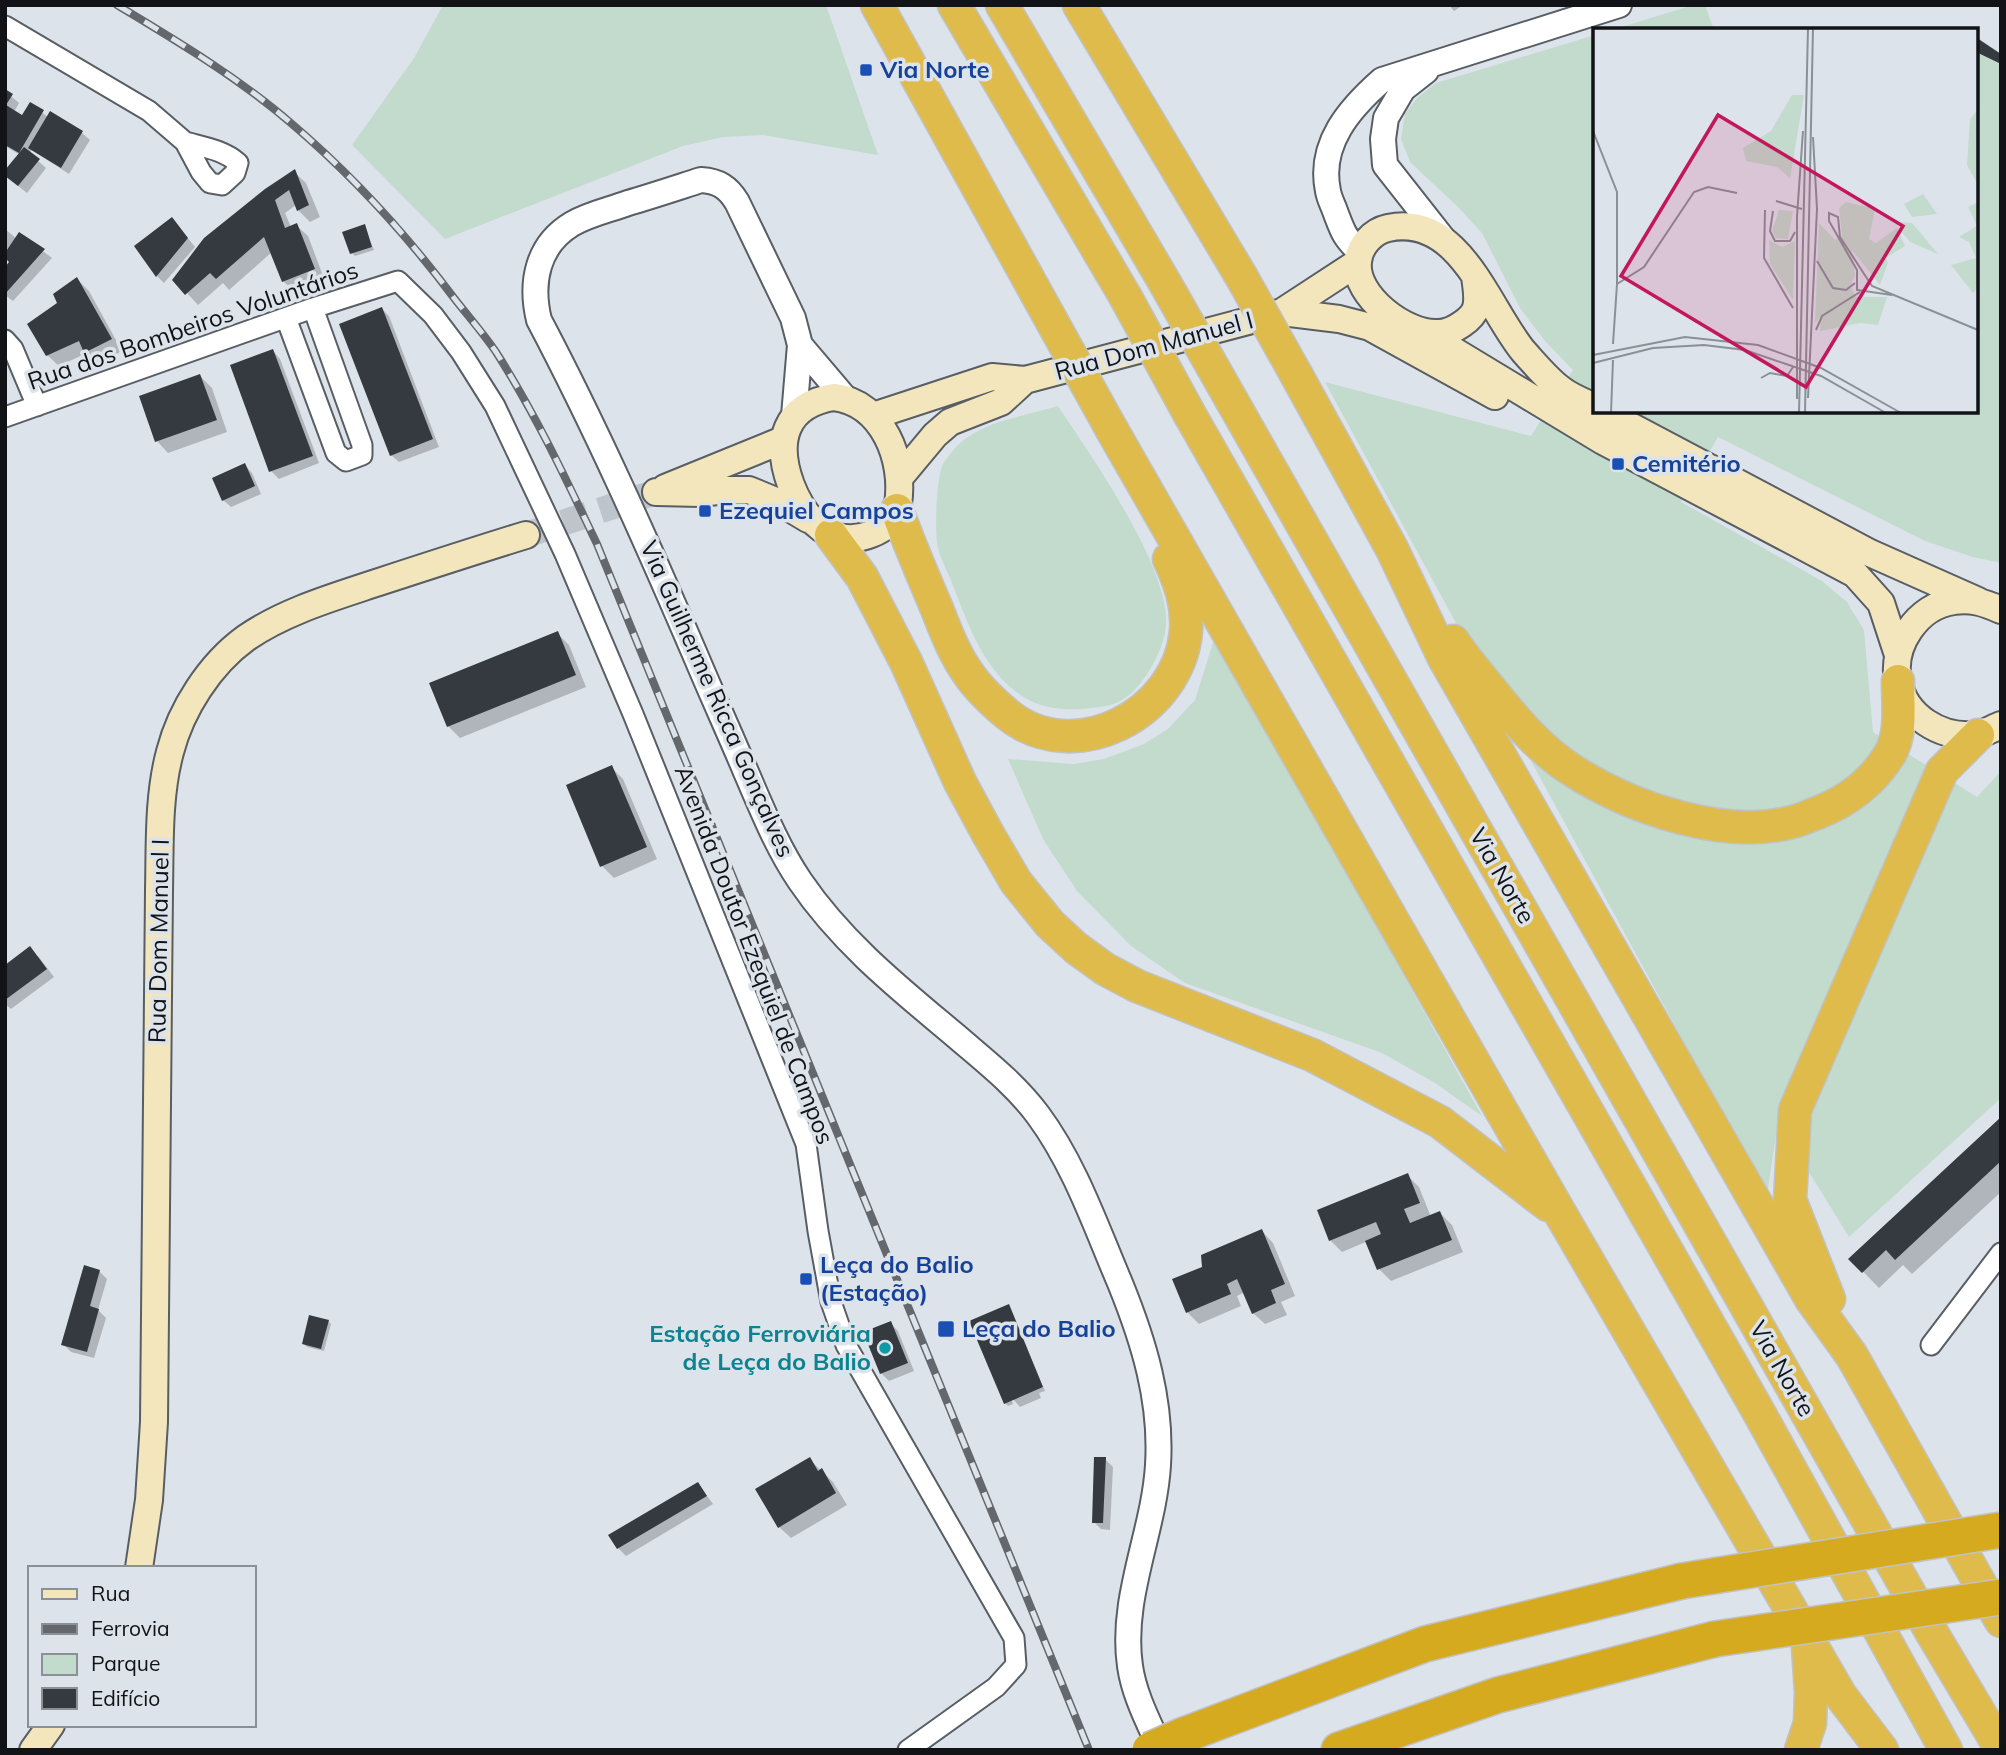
<svg xmlns="http://www.w3.org/2000/svg" width="2006" height="1755" viewBox="0 0 2006 1755" font-family="Mulish,sans-serif">
<rect width="100%" height="100%" fill="#dde3eb"/>
<path fill="#c2dbcd" d="M443,5H826L878,155L763,135L723,137L683,146L445,239L352,145L414,58Z
M1693,5H1705L1714,30H1612Z
M1595,35V411H1976V52L2001,64V563L1973,557L1925,541L1718,437L1681,502L1822,581L1847,602L1864,630L1873,732L1977,797L2001,771V1098L1849,1237L1778,1122L1767,1195L1325,382L1531,436L1573,370L1545,341L1520,308L1482,233L1458,207L1410,162L1401,139L1405,114L1417,98L1436,83Z
M1058,406C1090,454 1168,565 1166,622C1166,638 1158,657 1149,671C1139,687 1125,703 1106,706C1075,711 1041,713 1015,691C981,664 967,621 952,583C947,570 939,556 937,543C935,526 936,479 943,464C946,459 952,452 956,447C981,421 1025,416 1058,406Z
M1215,636L1482,1116L1435,1083L1382,1053L1185,983L1131,946L1077,891L1043,839L1008,759L1074,764L1104,759L1144,744L1168,729L1195,700Z"/>
<path fill="#0003" d="M1449,5H1463L1454,11Z
M5,91L19,103L14,112L23,118L31,104L48,117L50,114L82,133L90,140L69,174L32,150L29,153L46,168L27,193L12,181L20,155L5,146Z
M294,172L306,183L320,217L310,222L298,210L296,205L285,213L291,227L296,225L308,236L325,281L295,292L283,281L272,252L229,290L223,283L198,305L187,293Z
M364,226L374,250L355,256L352,253Z
M179,227L195,247L164,283L157,276Z
M5,229L17,239L20,234L52,258L13,301L5,295V270L11,262L8,258L5,262Z
M77,279L89,291L122,351L97,364L87,353L59,366L47,355L59,304Z
M382,309L389,316L439,447L399,462L391,455Z
M273,351L280,359L319,463L279,479L271,471Z
M200,376L212,388L227,432L168,453L157,441Z
M245,465L252,473L261,494L231,507L223,500Z
M557,633L569,645L586,687L460,738L448,726Z
M612,768L623,779L657,859L614,878L602,866Z
M38,956L54,977L11,1009L5,1004V967Z
M2001,1120V1192L1912,1274L1903,1265L1879,1288L1851,1259Z
M1407,1175L1419,1187L1431,1217L1440,1213L1452,1225L1463,1252L1391,1281L1379,1269L1368,1241L1342,1252L1330,1240Z
M1262,1231L1273,1243L1295,1296L1281,1302L1287,1315L1265,1324L1253,1313L1245,1292L1237,1296L1241,1306L1199,1324L1187,1312L1204,1268Z
M99,1271L107,1279L98,1310L106,1318L94,1358L71,1352L63,1344Z
M1008,1306L1045,1391L1039,1393L1041,1398L1020,1407L1011,1397L1013,1404L1008,1406L1005,1403Z
M328,1321L331,1324L324,1351L307,1347L304,1344Z
M890,1323L898,1331L914,1371L889,1381L881,1373Z
M809,1459L833,1482L847,1505L791,1538L779,1527Z
M1105,1459L1113,1467L1110,1530L1101,1529L1094,1522Z
M698,1484L713,1504L626,1556L618,1548Z"/>
<path fill="#343a40" d="M1977,38L2001,54V64L1976,52Z
M5,89L13,94L6,105L22,115L30,102L44,110L19,153L5,145Z
M50,111L83,131L61,168L28,148Z
M24,147L40,159L18,186L5,176V170Z
M295,169L309,205L297,211L289,190L275,200L285,228L297,223L315,269L282,282L264,237L216,279L210,273L185,295L172,280L204,238L265,189Z
M172,217L188,238L156,277L134,246Z
M365,224L372,247L350,254L342,232Z
M19,232L45,249L5,294V267L9,262L5,258V253Z
M77,277L112,339L84,353L79,341L46,356L27,324L57,303L53,294Z
M382,307L433,439L390,456L339,324Z
M273,349L313,456L269,472L230,365Z
M200,374L217,420L155,442L139,396Z
M245,463L255,486L222,501L212,478Z
M558,631L576,675L447,727L429,683Z
M612,765L647,847L600,867L566,785Z
M30,946L47,969L5,1000V965Z
M2001,1117V1161L1895,1260L1886,1250L1862,1273L1848,1259Z
M1408,1173L1420,1203L1404,1209L1410,1223L1440,1211L1452,1240L1377,1270L1365,1241L1381,1234L1376,1222L1329,1241L1317,1210Z
M1262,1229L1285,1284L1271,1290L1276,1303L1252,1314L1237,1279L1227,1284L1231,1294L1186,1313L1172,1279L1202,1267L1201,1255Z
M84,1265L100,1270L90,1306L99,1309L87,1352L61,1345Z
M1009,1304L1043,1387L1004,1404L969,1321Z
M309,1315L329,1320L321,1349L302,1344Z
M891,1321L908,1363L880,1374L863,1332Z
M810,1457L818,1471L822,1468L836,1493L778,1528L755,1489Z
M1094,1457H1106L1103,1523H1092Z
M698,1482L707,1496L617,1549L608,1535Z"/>
<g fill="none" stroke-linecap="round" stroke-linejoin="round">
<path stroke="#bec4cb" stroke-width="26" stroke-dasharray="26 13" stroke-linecap="butt" d="M526,535L656,492"/>
<defs>
<path id="minor" d="M5,26L149,111L185,142L201,172L210,183L222,185L235,173L238,163C224,150 203,147 185,142
M286,318L336,453L346,461L362,455V445L313,308
M5,340L13,349L37,406
M5,417L313,308L398,281L433,315L461,352L495,406L565,554L633,714L806,1144L818,1231L831,1302L846,1345L1014,1638L1016,1665L996,1687L908,1750
M1931,1345L2001,1253"/>
<path id="tertiary" d="M1426,71L1403,89L1386,118L1383,139L1385,165L1444,240
M1360,252C1344,237 1343,232 1335,211C1333,205 1329,198 1328,191C1318,144 1350,108 1382,80L1619,5
M800,345L845,398
M794,416L800,345L793,318L737,202C728,187 718,181 701,180C676,188 652,196 628,203C609,210 589,214 572,224C537,245 530,283 539,320C597,430 648,545 697,659C713,697 730,734 746,772C762,809 777,847 800,881C842,943 900,989 956,1036C985,1061 1015,1084 1038,1115C1075,1165 1096,1227 1120,1283C1144,1342 1162,1401 1158,1465C1154,1532 1120,1598 1130,1666C1134,1695 1149,1723 1161,1750"/>
<path id="secondary" d="M1475,276C1476,286 1479,298 1476,308C1474,314 1468,320 1462,324C1455,329 1447,333 1438,333C1406,335 1354,296 1358,262C1359,246 1373,231 1388,228C1460,212 1488,309 1524,352C1535,364 1549,381 1562,390C1571,397 1584,402 1595,407
M1282,312L1339,319L1370,327L1495,396
M1421,331L1603,441L1855,574L1881,603L1898,655
M834,397C883,403 905,460 898,504C896,519 885,529 871,534C832,550 804,519 791,485C775,442 784,405 834,397Z
M1602,411L1870,553L1978,601
M873,416L992,377L1025,380L1282,312L1357,263
M900,477L935,435L950,422L1001,402L1025,380
M665,488L783,440
M656,492L701,493L725,490H749L783,504L808,519
M2001,610C1985,603 1971,598 1954,601C1917,606 1891,646 1898,681C1905,717 1941,738 1975,735C1984,734 1993,728 2001,725
M139,1568L149,1500L154,1422L159,890C160,845 158,796 170,752C181,709 210,664 246,638C285,611 334,597 379,582C428,566 477,550 526,535
M33,1750L51,1725"/>
<path id="trunk" d="M877,5L1050,318
M954,5L1125,296
M1002,5L1165,283
M1079,5L1241,276
M1297,376L1392,549L1444,658L1811,1299L1852,1356L2001,1621
M1232,401L1932,1633L2001,1749
M1190,415L1757,1409L1946,1750
M1112,430L1560,1213L1841,1696L1882,1750
M897,510C909,544 923,576 937,609C946,632 955,656 970,676C979,689 994,703 1007,714C1074,769 1179,714 1186,631C1188,605 1180,582 1169,559
M831,535L862,577L906,662L960,782L988,834L1016,882L1050,924L1076,948L1105,969L1137,986L1312,1055L1440,1122L1548,1205
M1453,641C1465,659 1479,675 1492,691C1517,722 1541,751 1575,772C1632,808 1724,840 1792,822C1801,820 1809,816 1817,813C1846,802 1873,782 1890,754C1902,733 1898,705 1898,681
M1829,1299L1790,1200L1795,1110L1942,771L1978,735
M1801,1750L1810,1723L1811,1692L1808,1647"/>
<path id="motorway" d="M1184,1735L1425,1644L1682,1581
M1339,1750L1498,1695L1715,1639"/>
</defs>
<use href="#minor" stroke="#585e64" stroke-width="23"/>
<use href="#tertiary" stroke="#585e64" stroke-width="28"/>
<use href="#secondary" stroke="#585e64" stroke-width="30"/>
<use href="#trunk" stroke="#c1c2c2" stroke-width="35"/>
<use href="#motorway" stroke="#c1c2c2" stroke-width="38"/>
<use href="#minor" stroke="#fff" stroke-width="19"/>
<use href="#tertiary" stroke="#fff" stroke-width="24"/>
<use href="#secondary" stroke="#f3e6bc" stroke-width="26"/>
<use href="#trunk" stroke="#debb4b" stroke-width="32"/>
<use href="#motorway" stroke="#d6aa1e" stroke-width="35"/>
<defs>
<path id="rail" d="M117,5C177,41 239,78 292,124C353,176 406,234 454,298C468,316 483,333 496,352C535,413 566,479 597,544L1089,1750"/>
</defs>
<use href="#rail" stroke="#64686d" stroke-width="8"/>
<use href="#rail" stroke="#dde3eb" stroke-width="5" stroke-dasharray="16" stroke-linecap="butt"/>
<defs>
<path id="trunk-bridge" d="M1241,276L1297,376
M1165,283L1232,401
M1125,296L1190,415
M1050,318L1112,430"/>
<path id="motorway-bridge" d="M1682,1581L2001,1530
M1715,1639L2001,1597
M1150,1750L1184,1735"/>
</defs>
<use href="#trunk-bridge" stroke="#c1c2c2" stroke-width="35" stroke-linecap="butt"/>
<use href="#motorway-bridge" stroke="#c1c2c2" stroke-width="38" stroke-linecap="butt"/>
<use href="#trunk-bridge" stroke="#debb4b" stroke-width="32"/>
<use href="#motorway-bridge" stroke="#d6aa1e" stroke-width="35"/>
</g>
<g fill="#1a4fb4" stroke="#dde3eb" stroke-width="2.5">
<rect x="859" y="63" width="14" height="14" rx="3.5"/>
<rect x="1611" y="457" width="14" height="14" rx="3.5"/>
<rect x="698" y="504" width="14" height="14" rx="3.5"/>
<rect x="799" y="1272" width="14" height="14" rx="3.5"/>
<rect x="937" y="1320" width="18" height="18" rx="3.5"/>
</g>
<circle fill="#0f9aa8" stroke="#dde3eb" stroke-width="2.5" cx="885" cy="1348" r="7"/>
<g text-anchor="middle" stroke-width="7" stroke-linejoin="round" paint-order="stroke">
<g font-size="24" font-weight="bold" fill="#164399" stroke="#dde3eb" text-anchor="start">
<text x="880" y="78">Via Norte</text>
<text x="1632" y="472">Cemitério</text>
<text x="719" y="519">Ezequiel Campos</text>
<text x="820" y="1273">Leça do Balio<tspan x="820" dy="28">(Estação)</tspan></text>
<text x="962" y="1337">Leça do Balio</text>
</g>
<g font-size="24" fill="#111316" stroke="#dde3eb">
<text transform="translate(193 326) rotate(-19)" y="8">Rua dos Bombeiros Voluntários</text>
<text transform="translate(1154 346) rotate(-15)" y="8">Rua Dom Manuel I</text>
<text transform="translate(717 699) rotate(66)" y="8">Via Guilherme Ricca Gonçalves</text>
<text transform="translate(1502 876) rotate(60)" y="8">Via Norte</text>
<text transform="translate(159 941) rotate(-89)" y="8">Rua Dom Manuel I</text>
<text transform="translate(754 955) rotate(69)" y="8">Avenida Doutor Ezequiel de Campos</text>
<text transform="translate(1782 1369) rotate(60)" y="8">Via Norte</text>
</g>
<g font-size="24" font-weight="bold" fill="#0d838f" stroke="#dde3eb" text-anchor="end">
<text x="871" y="1342">Estação Ferroviária<tspan x="871" dy="28">de Leça do Balio</tspan></text>
</g>
</g>
<g transform="translate(1593 28)">
<rect width="385" height="385" fill="#dde3eb"/>
<path d="M199,67H211L197,150L184,139L153,133L150,120L178,103ZM385,81V157L374,137L377,91ZM330,166L344,186L319,189L311,176ZM253,174L282,181L276,211L283,215L304,200L312,218L293,230L295,235L287,257L259,222L262,248L257,258L263,269H294L285,297L267,295L227,303V289L222,295L226,195L242,212L249,208L246,180ZM385,174V260L380,265L358,237L383,230L376,214L366,209L384,198L375,179ZM186,182L200,183L195,211L183,210L179,203ZM307,194L319,195L345,226L317,214L307,202ZM176,212L189,219L202,213L200,272L177,236Z" fill="#c2dbcd"/>
<path fill="none" stroke="#8b9096" stroke-width="2" d="M0,103L24,164V256M183,173L209,181M172,182L171,230L200,280M180,183L177,203L182,213H197L202,204M224,233L240,260L253,262L262,255M299,267L264,262V242L236,193V185L245,189L247,209L279,258L385,302M223,302L229,288L267,264M20,316L24,256L51,239L101,164L115,159L144,165M0,327L92,309L165,317L228,340L308,385M0,335L60,320L111,317L152,322L228,348L293,385M168,350L177,345L194,348L200,339M215,370L224,181L220,109M204,371V188L210,103M18,385L20,332M206,385L215,0M212,385L220,0"/>
<path fill="#c2185b" fill-opacity="0.15" stroke="#c2185b" stroke-width="3.5" d="M125,87L310,198L213,359L28,248Z"/>
<rect width="385" height="385" fill="none" stroke="#111316" stroke-width="3.5"/>
</g>
<rect width="2006" height="1755" fill="none" stroke="#111316" stroke-width="14"/>
<rect x="28" y="1566" width="228" height="161" fill="#dde3eb" stroke="#8b9096" stroke-width="2"/>
<rect x="42" y="1589" width="35" height="10" fill="#f3e6bc" stroke="#8b9096" stroke-width="2"/>
<text x="91" y="1601" font-size="21" fill="#111316">Rua</text>
<rect x="42" y="1624" width="35" height="10" fill="#64686d" stroke="#8b9096" stroke-width="2"/>
<text x="91" y="1636" font-size="21" fill="#111316">Ferrovia</text>
<rect x="42" y="1654" width="35" height="21" fill="#c2dbcd" stroke="#8b9096" stroke-width="2"/>
<text x="91" y="1671" font-size="21" fill="#111316">Parque</text>
<rect x="42" y="1688" width="35" height="21" fill="#343a40" stroke="#8b9096" stroke-width="2"/>
<text x="91" y="1706" font-size="21" fill="#111316">Edifício</text>
</svg>
